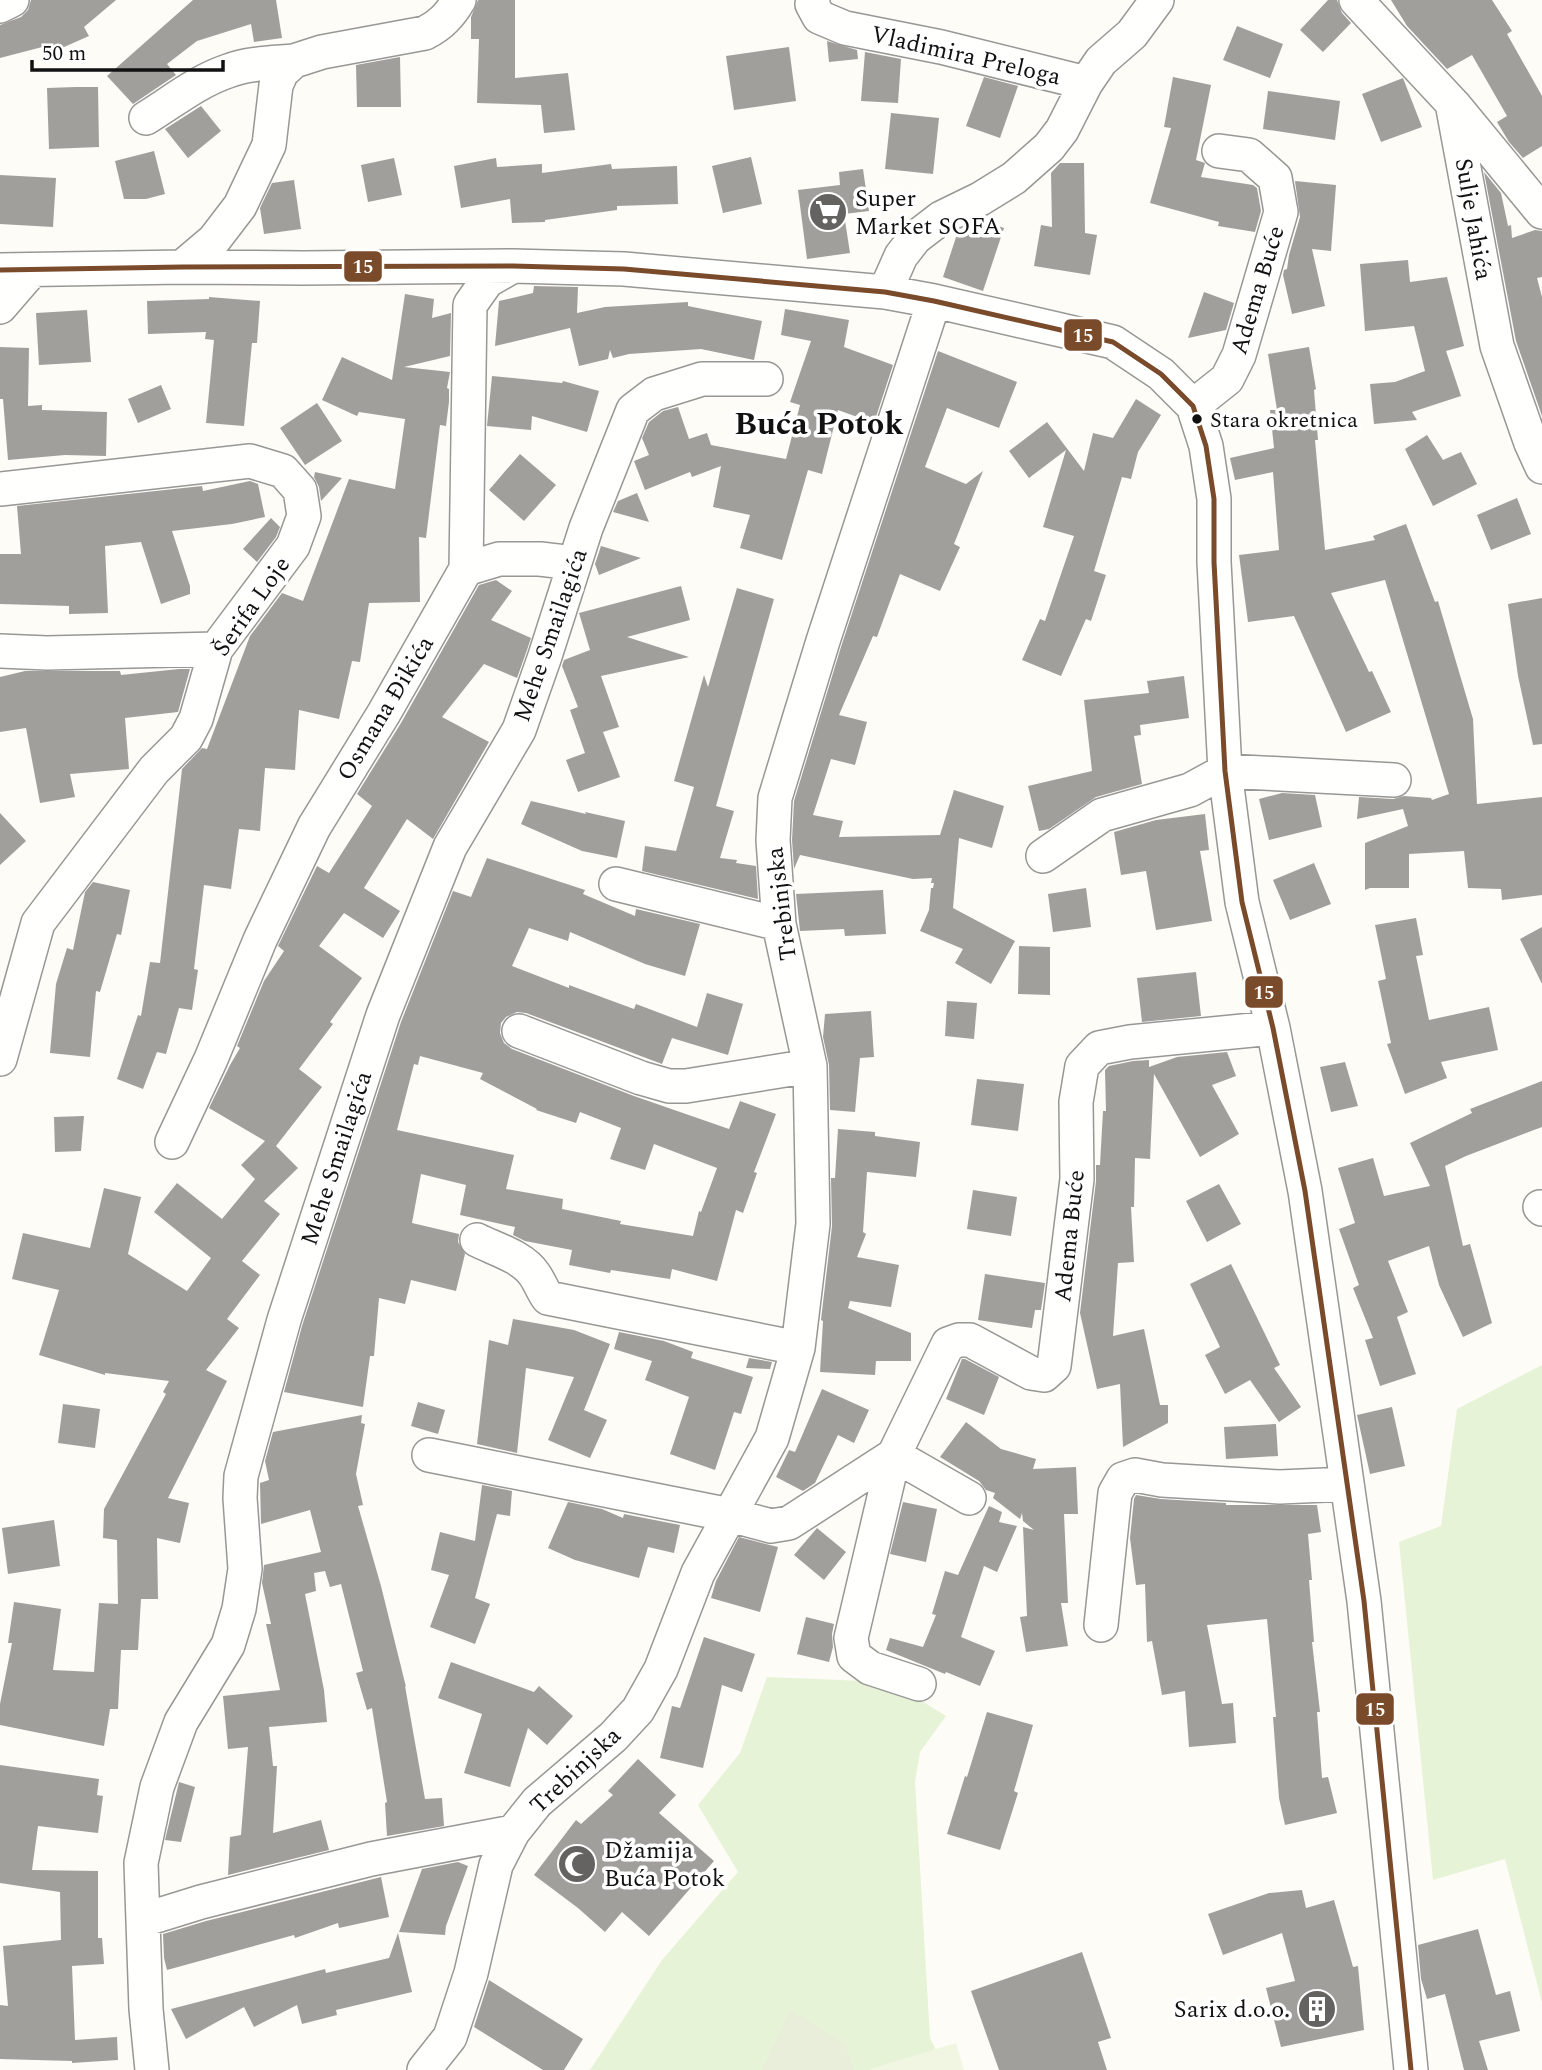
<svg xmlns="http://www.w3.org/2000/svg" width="1542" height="2070" viewBox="0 0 1542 2070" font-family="Spectral,serif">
<rect width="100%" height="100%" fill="#fdfcf7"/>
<path fill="#e7f3d7" d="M1542,1365V2003L1505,1859L1433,1880L1399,1542L1441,1526L1457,1409Z
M767,1677L891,1682L946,1716L920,1752L915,1782L930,2038L946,2070H590L662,1960L738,1872L698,1805L740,1753Z"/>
<path fill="#e9eedb" d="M790,2010L845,2043L854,2070H762Z"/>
<path fill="#f0f6e1" d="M956,2043L964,2070H871L870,2069Z"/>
<path fill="#a19f9c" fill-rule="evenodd" d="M31,0H116L84,27L89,36L46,55V46L0,58V25L21,17L28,10Z
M193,0H276L282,38L254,42L251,24L197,41L167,64L176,75L133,104L107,76Z
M478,0H515V78L568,73L575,130L544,133L541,105L477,103L479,39H471V17Z
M1328,0H1337L1342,13L1351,23L1323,52L1300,30Z
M1391,0H1492L1512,31L1507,34L1542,96V146L1523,158L1509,142L1497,122L1507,116L1472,55L1447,69L1407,26Z
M1237,26L1283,44L1270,78L1223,60Z
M827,41L857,50L858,59L829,62Z
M789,47L796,101L734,110L726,56Z
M865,52L901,59L898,103L861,101Z
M400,57L401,107H357L356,65Z
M984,77L1018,86L1000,138L966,126Z
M1173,77L1211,85L1196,160L1205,163L1201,177L1253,185L1257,188L1261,211L1255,232L1218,226L1219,222L1150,203L1171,128L1164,127Z
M1403,78L1422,127L1381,142L1362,94Z
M76,87H98L99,147L49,149L47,88Z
M1268,91L1340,101L1335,140L1263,129Z
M201,106L221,131L188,158L165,129Z
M891,113L939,118L933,174L885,169Z
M154,151L165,194L146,199H124L115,161Z
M751,157L762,204L723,213L712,166Z
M394,158L402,195L368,202L361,165Z
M496,158L497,167L542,164V173L611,164L612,169L677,166L678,204L617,206V210L545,220V222L512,223L510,199L461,208L454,166Z
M1060,163H1084L1085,233L1097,235L1090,275L1034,266L1041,225L1052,227L1051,173Z
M863,169L869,211L844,214L850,253L807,259L798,190L840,185L839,172Z
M1484,172L1501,193L1508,226L1511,225L1512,238L1535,230L1542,231V277L1537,278L1542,297V416L1516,341Z
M0,175L56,178L53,227L0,224Z
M294,180L301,229L264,234L260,208L272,183Z
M1295,181L1336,185L1331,251L1312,249L1325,306L1292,314L1283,275L1284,270L1287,269L1289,255L1300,217Z
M981,220L1004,228L983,291L943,277L958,231Z
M1408,260L1410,282L1447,277L1464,346L1446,351L1461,396L1412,412L1417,420L1374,424L1370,384L1395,382L1425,371L1414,326L1365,331L1360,264Z
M534,286L578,287L577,313L605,307L688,302V306L762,321L754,360L701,349L629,354L613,358L610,350L608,359L579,366L570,328L495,346L499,301L533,293Z
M1204,292L1234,303L1226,330L1188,338Z
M405,294L434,299L432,318L451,313L450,356L404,367L450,372L447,388L449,389V402L446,426L440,425L426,538L419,537L420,602L369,603L360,662L352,661L339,719L299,710L295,770L265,768L260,831L239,829L231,889L204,885L194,969L198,970L192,1010L179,1008L166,1054L157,1052L143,1089L117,1079L138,1015L141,1016L150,962L160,963L182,769L202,748L207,749L250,636L282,593L303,601L349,479L395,489L405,419L359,412L357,416L322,400L342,357L392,380Z
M209,297L260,301L257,343H252L244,426L206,423L214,340L205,339L206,332L148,334L147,301L209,299Z
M785,309L849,320L844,347L893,365L874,423L838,410L822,474L808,470L782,560L740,548L750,515L713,507L721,466L692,477L690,472L645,490L634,461L649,455L642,438L649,422L663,411L678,407L689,439L707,433L711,445L786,459L800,405L790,402L811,341L781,335Z
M87,310L91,362L39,365L36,313Z
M0,347L29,348L28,406L42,405V410L107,412L106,456L65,455L8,460L3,399H0Z
M1309,347L1316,389L1314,390L1318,440H1315L1325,550L1375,540L1373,536L1406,524L1435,602L1438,601L1473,719L1477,804L1542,797V895L1502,900L1501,889L1468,888L1464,851L1409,854V888H1370L1365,890V843L1408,826L1403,809L1357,819L1359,797L1393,799L1404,796L1431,798L1432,800L1449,794L1385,580L1331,593L1369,672L1372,671L1391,712L1346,732L1294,616L1248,622L1239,555L1279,550L1273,472L1235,480L1230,458L1274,448L1270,410H1277L1268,354Z
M938,351L1017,382L999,428L947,408L925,467L966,484L983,471L954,544L960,547L940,591L900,574L877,637L873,636L839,715L867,722L855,765L831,759L813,815L843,821L839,837L940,835L954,790L1004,806L992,848L959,838L953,908L1015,941L991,984L955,963L963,949L920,931L929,910L931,888H933L934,883H931L932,878L913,879L800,855L794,869L792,840L794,801L841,647Z
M492,376L562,383L563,381L599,391L587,432L532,416L531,430L487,426Z
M161,385L171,409L138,423L128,399Z
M1136,399L1161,415L1138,452L1131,479L1122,477L1094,571L1106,575L1091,621L1086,619L1061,676L1022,660L1040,619L1045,621L1074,536L1043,527L1066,450L1029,478L1009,451L1047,422L1084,471L1093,433L1113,438Z
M317,403L342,441L305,465L280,428Z
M1427,435L1443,460L1461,452L1477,484L1433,506L1405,449Z
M520,454L556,485L524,521L489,490Z
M315,472L342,478L321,501L319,487L314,477Z
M250,481L258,484L265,517L232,524L172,531L190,586V594L161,604L141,542L105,546L108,613L69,614V606L0,604V554H21L17,506L202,486L203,491Z
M637,493L649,522L613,512L618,501Z
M1517,498L1531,534L1491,550L1477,515Z
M271,518L280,527L276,537L257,562L243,549Z
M601,546L641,558L599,575L595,564Z
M496,580L512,591L491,620L531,638L527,650L517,678L484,664L442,717L489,742L433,839L407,819L364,888L400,911L383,938L344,913L319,946L362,978L330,1022L333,1024L299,1069L322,1087L276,1146L298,1168L264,1201L280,1214L242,1261L260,1275L227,1319L239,1328L206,1370L227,1381L168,1498L189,1503L180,1543L157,1538L158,1599H141L138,1650H121L118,1709H110L104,1746L0,1725V1704L12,1643H8L14,1602L61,1609L53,1670L94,1672L99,1603L118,1604L117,1540L103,1538L104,1509L166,1394L163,1392L169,1381L105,1373V1375L39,1355L59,1290L12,1279L23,1233L90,1248L104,1188L141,1197L128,1254L187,1291L211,1258L154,1212L177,1183L222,1219L255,1179L241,1165L265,1141L209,1108L230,1065L240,1048L237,1046L264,981L284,951L278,946L317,866L329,873L372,806L357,794L401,723L479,585Z
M681,586L690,620L627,637L689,657L601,676L619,727L603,732L620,777L578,792L566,760L585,753L570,710L578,707L562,666L564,660L590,650L579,613Z
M737,588L774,599L716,806L734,811L720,858L737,860L736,863L756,866L758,899L642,871L645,846L676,851L694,787L674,781L704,675L708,687Z
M1542,598V744L1533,745L1518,676L1508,604Z
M179,669H190L178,712L125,718L129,769L70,774L75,797L40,803L26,728L0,732V677L25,671H120L121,675Z
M1184,676L1189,718L1140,725L1141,735L1134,736L1142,784L1096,797L1049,829L1039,831L1028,786L1092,771L1084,700L1149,693L1147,681Z
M1282,793L1315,795L1322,827L1269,840L1259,799Z
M531,801L586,814L585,812L625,821L617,858L582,851L521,824Z
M0,813L26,841L0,865Z
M1205,814L1209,850L1200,851L1212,921L1156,930L1146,871L1121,875L1114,832L1156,820Z
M487,858L585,890L583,894L635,916L636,909L700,924L685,976L645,964L570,932L568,941L529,928L512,966L569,988V985L634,1009L636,1004L697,1027L707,993L743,1004L728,1055L672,1038L662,1064L526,1013L517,1012L506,1017L501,1023L500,1033L504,1043L512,1049L634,1096L729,1129L740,1101L776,1114L754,1172L757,1173L743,1213L736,1210L717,1281L672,1269L670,1279L611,1270L610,1273L569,1265L572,1250L525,1241L513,1235L515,1227L460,1215L466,1185L421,1174L412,1223L459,1234L458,1242L465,1254L456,1291L411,1280L405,1304L379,1298L374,1356H370L363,1407L284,1392L302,1326L401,1022L453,891L471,897ZM420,1056L483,1073L480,1079L537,1109L536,1110L576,1123L580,1112L621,1128L610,1159L645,1170L654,1144L717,1168L701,1212L699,1211L693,1236L620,1224L621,1221L562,1209L563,1199L506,1189L514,1155L397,1130L414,1064L418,1065Z
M1314,863L1331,904L1290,920L1273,880Z
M93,882L130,890L121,935L117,934L100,992L96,991L90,1057L50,1053L56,984L67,948L73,950L85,892Z
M1086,888L1091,927L1053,932L1048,894Z
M883,890L886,934L845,936L844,929L800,931L796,894Z
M1416,918L1423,955L1416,956L1429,1020L1489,1007L1498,1050L1441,1062L1447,1078L1405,1094L1387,1044L1391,1043L1378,981L1386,979L1375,925Z
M1542,927V984L1520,939Z
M1019,946L1050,947V995L1018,994Z
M1196,972L1201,1016L1142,1022L1137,978Z
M947,1001L977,1003L974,1039L945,1036Z
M871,1011L874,1057L860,1058L855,1112L830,1110L829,1065L823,1037L825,1014Z
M1227,1052L1236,1076L1212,1085L1239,1134L1200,1157L1154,1074L1150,1159L1135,1158L1134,1207H1131L1134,1262L1118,1263L1113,1336L1144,1329L1160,1405H1168V1423L1123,1447L1120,1384L1097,1389L1080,1313L1096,1181V1165H1100L1103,1111H1106L1105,1070L1109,1066L1133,1061L1149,1060V1067L1177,1057Z
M1345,1062L1358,1106L1331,1112L1320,1067Z
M977,1079L1024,1084L1018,1131L971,1125Z
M1542,1081V1127L1466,1156L1445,1166L1463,1246L1470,1244L1492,1323L1463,1337L1439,1285L1429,1246L1388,1261L1408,1312L1397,1317L1416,1374L1380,1386L1365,1340L1373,1338L1353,1288L1359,1285L1339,1229L1355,1223L1338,1168L1373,1158L1384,1196L1430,1186L1410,1143L1472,1113L1470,1109Z
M84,1116L81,1151L55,1152L54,1117Z
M838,1129L875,1132V1136L920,1142L916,1177L867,1172L863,1232L866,1234L857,1257L899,1265L891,1307L850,1301L848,1308L911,1333V1361H876L875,1375L820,1372L823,1321L821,1320L832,1226L831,1178H835Z
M1219,1184L1241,1224L1207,1242L1186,1201Z
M973,1190L1017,1197L1011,1236L967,1229Z
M1231,1264L1280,1365L1274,1368L1301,1407L1279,1422L1250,1380L1225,1394L1205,1355L1220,1347L1190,1284Z
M985,1274L1045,1283L1041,1310H1035L1032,1328L978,1320Z
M513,1319L574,1330L610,1344L584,1410L607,1420L590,1458L548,1440L574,1377L526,1368L517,1453L477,1444L489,1340L508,1345Z
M619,1332L664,1341L693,1352L691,1358L753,1377L741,1414L734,1412L715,1470L670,1454L689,1397L645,1380L652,1361L614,1349Z
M749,1358L772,1362L770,1369L746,1368Z
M962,1359H965L999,1377L984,1415L946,1399Z
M822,1389L869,1410L854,1443L838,1435L815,1483L803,1491L776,1477L789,1450L795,1452Z
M418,1402L445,1410L438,1434L411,1426Z
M63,1404L100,1409L95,1448L58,1443Z
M1392,1407L1405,1466L1370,1474L1357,1415Z
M362,1415L361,1423L365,1424L356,1474L363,1505L358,1506L381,1586L406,1687L405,1686L425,1799L442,1798L444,1826L387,1836L385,1803L387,1802L372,1708L367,1710L356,1673L363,1671L341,1584L330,1587L325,1571L314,1573L316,1591L305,1594L324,1690L327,1722L269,1727L273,1766H277L273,1833L321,1820L329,1850L228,1875L230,1837L241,1835L248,1747L228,1749L223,1696L280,1690L266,1624H271L262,1583L264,1565L321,1552L310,1510L261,1524L260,1483L269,1480L265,1461L273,1432Z
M966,1422L1001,1449L1036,1459L1033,1469L1076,1467L1078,1514H1064L1068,1603H1061L1068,1646L1026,1652L1020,1617L1027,1616L1023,1527L1034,1530L1023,1521L1022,1513L1020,1519L993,1498L995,1493L986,1490L979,1481L940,1457Z
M1276,1424L1278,1456L1226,1459L1224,1427Z
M482,1485L512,1491L510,1516L497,1514L475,1598L490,1604L475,1644L430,1627L449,1575L431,1570L440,1532L475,1541Z
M1136,1495L1161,1499L1226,1503V1505H1317L1321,1532L1308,1534L1312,1580H1309L1314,1642H1312L1320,1712H1317L1322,1778L1328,1777L1337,1813L1285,1825L1279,1798L1273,1717H1276L1267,1619L1207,1625L1222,1704L1233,1703L1236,1743L1189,1747L1185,1691L1162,1695L1152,1641L1147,1642L1145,1584L1136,1585L1130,1538L1134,1499Z
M568,1502L602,1509L623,1518L624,1514L680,1525L674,1553L648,1547L639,1578L575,1560L548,1548Z
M903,1502L937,1509L926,1562L890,1554Z
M989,1506L1002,1512L999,1522L1017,1526L997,1572L984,1566L961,1637L995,1651L980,1686L946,1672L945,1674L886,1650L890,1638L923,1647L936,1615L932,1614L945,1571L958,1575Z
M54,1520L60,1566L8,1574L2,1528Z
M817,1528L846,1552L824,1580L794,1555Z
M739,1537L778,1547L760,1612L711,1598L716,1581Z
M806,1617L834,1624L832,1634L833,1647L829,1662L797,1654Z
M704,1637L755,1654L742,1692L722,1685L703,1768L660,1758L672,1706L680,1708Z
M451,1662L534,1692L539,1686L573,1716L547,1745L528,1728L510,1787L464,1773L482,1714L438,1698Z
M987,1712L1033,1725L1014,1791L1018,1793L1000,1850L947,1834L965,1776L967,1777Z
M638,1759L676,1795L659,1813L714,1861L649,1936L622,1912L605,1932L578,1908L534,1875L576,1820L581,1824L613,1795L608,1791Z
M0,1765L99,1779L97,1795L103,1796L98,1833L38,1826L32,1870L98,1871V1938H102L104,1964L72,1966L75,2040L117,2037L118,2060L72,2063V2061L0,2059V2005L8,2006L3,1946L61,1940L60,1892L0,1883Z
M179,1782L195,1787L181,1842L165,1840Z
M458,1862L468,1866L446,1926L445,1935L399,1932L422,1869Z
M381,1877L389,1917L339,1928L338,1923L295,1938L294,1935L167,1970L164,1958L163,1934L206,1921Z
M1302,1890L1306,1908L1334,1900L1353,1967L1358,1966L1364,2030L1281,2047L1266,1988L1295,1981L1282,1933L1223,1955L1208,1914L1269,1893Z
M1478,1929L1496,1995L1510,1991L1520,2031L1479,2041L1488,2070H1464L1445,1994L1427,1999L1421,1979L1418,1945Z
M398,1933L412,1992L336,2010L337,2015L302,2024L297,2005L254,2027L244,2007L186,2039L171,2009L325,1969L326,1973L389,1958Z
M1082,1952L1111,2038L1098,2042L1107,2070H999L971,1991Z
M489,1980L583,2039L564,2070H543L474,2027Z"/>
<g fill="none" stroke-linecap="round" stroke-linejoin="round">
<defs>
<path id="minor" d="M813,0L812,4L819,17L845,28L941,47L1086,83
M1356,0L1452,103L1497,346L1531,443L1542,467
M0,6L12,0
M1454,105L1542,212
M146,118C172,102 198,81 228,71C249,63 272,63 294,61
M182,267L214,240L240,206L269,145L276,85L282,72L294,61L322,52L425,33C441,25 450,15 459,0
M0,270L182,267L303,268L513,266L624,269L885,292L934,301L1113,342L1161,374L1193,406L1206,446L1214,499V562L1225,771L1242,902L1273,1028L1305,1191L1364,1601L1411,2070
M885,292L901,256L915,238L941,218L980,199L1014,178L1049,147L1062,130L1086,83L1101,61L1132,34L1157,0
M0,307L32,270
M1193,406L1227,379L1239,355L1281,212L1275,178L1249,155L1219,151
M0,489L250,461L283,471L300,490L304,516L293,546L216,649L196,719L186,738L154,770L38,923L0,1059
M466,569L499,559H540L574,563
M0,651L47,653L216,649
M1043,856L1102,815L1190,790L1225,771L1394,780
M616,884L779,924
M519,1031L641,1078L669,1086H686L810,1066
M172,1142L211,1059L260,940L314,827L384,713L466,569L470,305L487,281L513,266
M1540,1207L1542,1209
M477,1240C495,1249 523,1257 534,1274C540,1282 542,1290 548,1298L798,1348
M429,1455L730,1515L771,1526L789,1523L894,1455
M894,1455L969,1498
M1101,1625L1115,1493L1123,1479L1135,1475L1162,1480L1280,1487L1347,1484
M919,1684L870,1668L854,1656L851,1638L894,1455L948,1344L959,1340H970L1031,1373L1044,1375L1054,1366L1077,1179L1076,1102L1082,1066L1099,1048L1130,1042L1273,1028
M143,1920L201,1902L371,1859L513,1832
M152,2070L146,2009L141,1863L157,1787L181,1722L228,1645L239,1609L245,1569L240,1498L241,1476L284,1320L383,1015L450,847L519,730L545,656L586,528L633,410L654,394L702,379H766
M424,2070L450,2037L471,1973L496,1865L513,1832L537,1802L613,1737L638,1710L661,1669L698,1573L772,1438L798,1348L813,1224L810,1066L779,924L773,840L775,798L823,641L934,301"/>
</defs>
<use href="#minor" stroke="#979795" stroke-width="36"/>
<use href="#minor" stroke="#fffffe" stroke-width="33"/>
<defs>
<path id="bus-1" d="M0,270L182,267L513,266L624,269L885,292L934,301L1113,342L1161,374L1193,406L1206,446L1214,499V562L1225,771L1242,902L1273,1028L1305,1191L1364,1601L1411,2070"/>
</defs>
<use href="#bus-1" stroke="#fff" stroke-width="10"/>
<use href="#bus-1" stroke="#7a4b2a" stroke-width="5"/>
</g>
<defs>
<symbol id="supermarket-disc" viewBox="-11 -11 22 22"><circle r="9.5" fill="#646362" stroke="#fff"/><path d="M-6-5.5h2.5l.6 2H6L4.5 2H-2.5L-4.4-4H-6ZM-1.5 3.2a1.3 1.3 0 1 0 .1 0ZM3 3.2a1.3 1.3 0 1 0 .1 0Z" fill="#fff"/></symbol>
<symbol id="mosque-disc" viewBox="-11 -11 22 22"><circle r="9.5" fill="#646362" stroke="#fff"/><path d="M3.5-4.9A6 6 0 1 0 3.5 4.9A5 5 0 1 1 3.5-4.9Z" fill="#fff"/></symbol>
<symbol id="building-disc" viewBox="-11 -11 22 22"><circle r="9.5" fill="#646362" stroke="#fff"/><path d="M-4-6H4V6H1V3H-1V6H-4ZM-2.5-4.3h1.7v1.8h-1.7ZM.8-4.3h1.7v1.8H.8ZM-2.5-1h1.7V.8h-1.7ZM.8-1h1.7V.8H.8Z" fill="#fff"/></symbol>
</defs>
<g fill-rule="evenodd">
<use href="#supermarket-disc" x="806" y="190" width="44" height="44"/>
<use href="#mosque-disc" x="555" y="1842" width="44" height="44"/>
<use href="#building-disc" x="1295" y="1987" width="44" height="44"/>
</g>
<circle fill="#111" stroke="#fff" stroke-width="2.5" cx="1197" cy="419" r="6"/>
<g text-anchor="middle" stroke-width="7" stroke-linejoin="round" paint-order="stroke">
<g font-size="22" fill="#111" stroke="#fff" text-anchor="start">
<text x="1210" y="427">Stara okretnica</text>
</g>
<g font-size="24" fill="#111" stroke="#fff">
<text transform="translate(966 55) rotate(13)" y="8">Vladimira Preloga</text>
<text transform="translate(1474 219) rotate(80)" y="8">Sulje Jahića</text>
<text transform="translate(1257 290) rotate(-73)" y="8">Adema Buće</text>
<text transform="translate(251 606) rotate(-55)" y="8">Šerifa Loje</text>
<text transform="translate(550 635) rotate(-71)" y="8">Mehe Smailagića</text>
<text transform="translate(385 708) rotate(-59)" y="8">Osmana Đikića</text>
<text transform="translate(781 904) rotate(-97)" y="8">Trebinjska</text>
<text transform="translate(336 1158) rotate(-72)" y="8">Mehe Smailagića</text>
<text transform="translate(1069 1236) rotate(-84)" y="8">Adema Buće</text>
<text transform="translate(575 1770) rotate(-43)" y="8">Trebinjska</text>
</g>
<g font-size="24" fill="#111" stroke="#fff" text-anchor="start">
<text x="855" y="206">Super<tspan x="855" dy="28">Market SOFA</tspan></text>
<text x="604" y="1858">Džamija<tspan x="604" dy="28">Buća Potok</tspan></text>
<text x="1290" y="2017" text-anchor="end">Sarix d.o.o.</text>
</g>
<g font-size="32" font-weight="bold" fill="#111" stroke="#fff">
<text x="819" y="434">Buća Potok</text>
</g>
</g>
<g stroke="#fff" stroke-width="2.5">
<rect x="343" y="250" width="40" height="33" rx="7" fill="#7a4b2a"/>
<rect x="1063" y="318" width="40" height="34" rx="7" fill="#7a4b2a"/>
<rect x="1244" y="975" width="40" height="34" rx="7" fill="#7a4b2a"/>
<rect x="1355" y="1692" width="40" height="34" rx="7" fill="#7a4b2a"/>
</g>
<g font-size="19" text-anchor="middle" font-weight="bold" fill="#fff">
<text x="363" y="273">15</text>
<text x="1083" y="342">15</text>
<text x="1264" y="999">15</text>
<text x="1375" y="1716">15</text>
</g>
<path d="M32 60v10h191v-10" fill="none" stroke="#111111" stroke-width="3.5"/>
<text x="42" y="60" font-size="21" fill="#111111" stroke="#ffffff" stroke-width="5" paint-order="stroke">50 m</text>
</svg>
